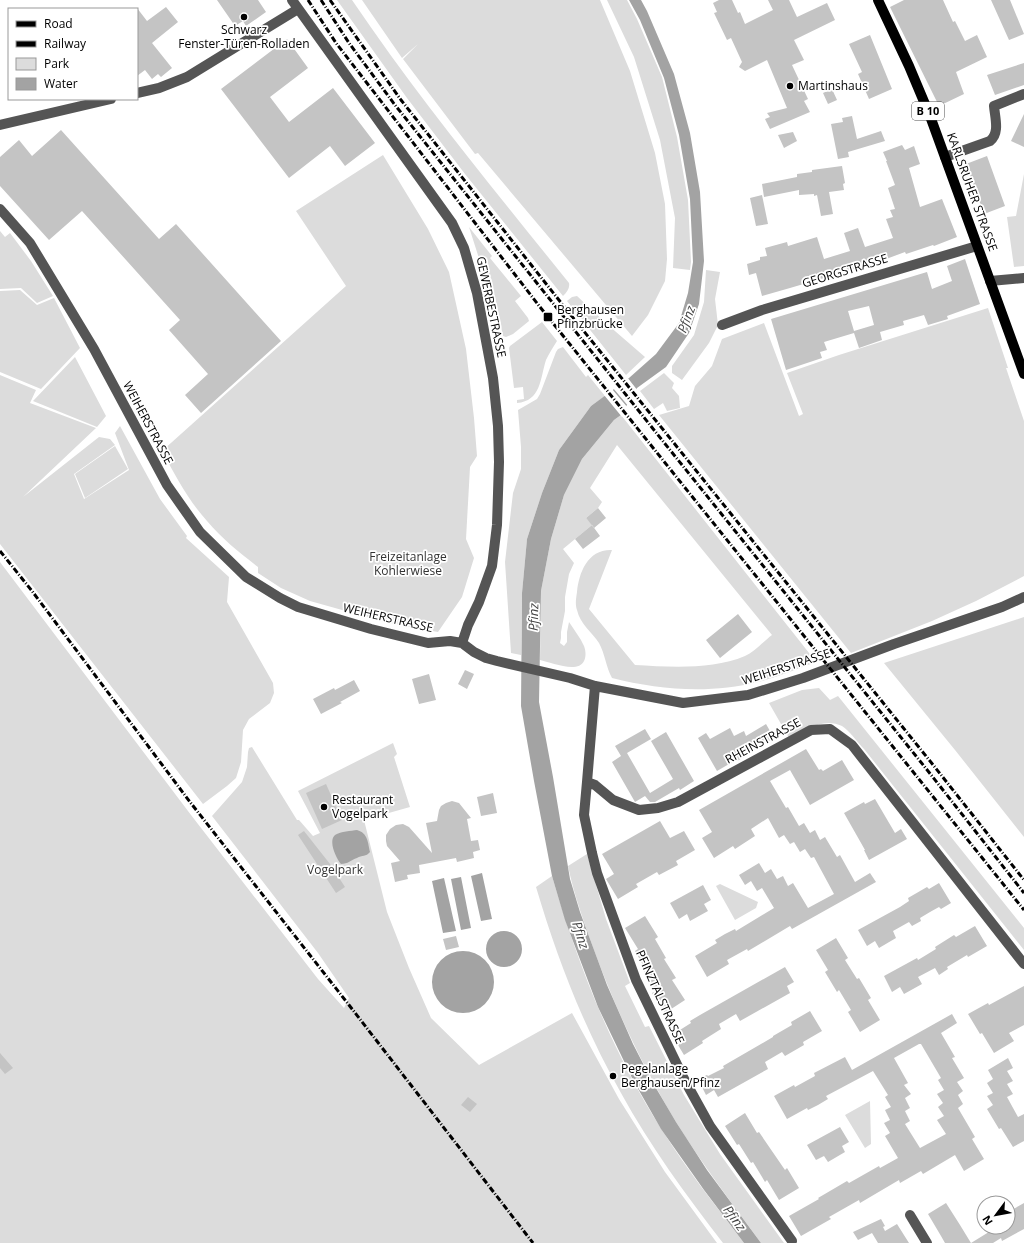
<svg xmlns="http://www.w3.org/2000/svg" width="1024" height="1243" viewBox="0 0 1024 1243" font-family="'Open Sans',sans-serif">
<rect width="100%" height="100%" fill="#fff"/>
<path fill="#dcdcdc" d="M337,0H352C419,99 495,191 569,283C570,288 567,292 563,296L465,174L407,98Z
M362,0H600L630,71L655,153L665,204L667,259L665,281L648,315L632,336L478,153L475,154L403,59L418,44L402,58Z
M607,0H627L637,19L662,77L677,137L688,200L691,262L690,270L673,268L675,218L660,140L634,57Z
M383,155L428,229L449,272L466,349L474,418L477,456L470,467L466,539L474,558L462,597L438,632L385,622L310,601L281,588L258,573V567C240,553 222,539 207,521C188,500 175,475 162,451L346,286L296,211Z
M1024,174V266L1014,267L1007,217L1016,216Z
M469,227L492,256L490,258L521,296L515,301L528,318L529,321L513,334L506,337L503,336L491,278L484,274Z
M0,231L5,237L10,233L31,261L53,296L37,303L21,288L0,289Z
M706,270L720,272L715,299L718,325L709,343L682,380L672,373V366L694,335L704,302Z
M20,290L37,305L54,298L80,348L41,389L0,372V291Z
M577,296L608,325L645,357L626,375L567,301L572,297Z
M988,308L1008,368H1006L1024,421V576L976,601L932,621L851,653L659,415L689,406L695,386L712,366L722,339L764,323L799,416L803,414L787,373L839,355Z
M542,322L557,341C553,347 549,354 546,360C540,379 541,401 517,403V400L524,399L523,387L514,388L509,348L510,346Z
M563,347L586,377L588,375L605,396L591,406L559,450L542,493L527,539L522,593L521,655L511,653L505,562L513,493L521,469V447L518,410L537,399L540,394L556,352L558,349Z
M75,357L106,416L97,427L33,401Z
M664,373L674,383L672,388L679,396L680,408L667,411L663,403L654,409L640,391Z
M0,375L36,390L30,403L96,428L23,497L99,437L110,439L115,445L74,474L84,499L129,470L115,433L120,426L160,499L187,536L186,538L229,577L227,602L273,683L274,693L270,703L249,719L243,730L241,762L236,778L227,786L203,804L0,544Z
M621,415L802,644L816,662C797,669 778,677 758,682C710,694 659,690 612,678C606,667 605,654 599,643C592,632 580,624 577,610C575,604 576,599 577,592C579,572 588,549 612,550L589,609L635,665C670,667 712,670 745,656C754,652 764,641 772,635L617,445L590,488L602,502L598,508L586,518L592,525L563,549L574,563L569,574L565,597V611L561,632V638L560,643L564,646L567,642V632L569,622C574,630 580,637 584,646C586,651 586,657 584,661C578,674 550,662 540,660L541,591L551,539L564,495L582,459L614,420Z
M115,446L128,469L85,498L75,474Z
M0,562L191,815L318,979L344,1008L349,998L318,953L212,816L242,782L247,767L248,752L249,748L252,747L297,820H299L313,836L320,833L298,791L393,743L397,754L394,757L410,807L364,820L387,912L409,968L431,1018L479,1065L572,1013L619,1099L665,1172L717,1243H0Z
M1024,617V837L955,750L884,663Z
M819,688L830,700L838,696L1024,928V950L864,749C858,743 849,730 842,726C824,717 805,730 789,738L769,703L802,690Z
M587,854L606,919L630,983L625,986L645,1027L649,1026L684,1095L720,1154L784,1243H761C732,1203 702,1164 676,1122C643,1067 616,1010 594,950C584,922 574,895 568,866Z
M552,876C578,965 612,1052 662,1130C687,1170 716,1206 744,1243H723C686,1195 650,1146 621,1093C584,1028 557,958 536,887Z
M720,884L758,902L756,908L735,920L716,886Z
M870,1101L871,1144L865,1148L845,1115Z"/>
<path fill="#a3a3a3" d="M629,0H641L647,11L674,74L690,133L700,192L704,261L699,304L689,333L666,367L637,388L621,415L614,420L582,459L564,495L551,539L541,591L539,702L553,777L570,879L580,912L607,985L633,1044L653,1083L676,1122L707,1170L761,1243H744L704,1190L661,1129L633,1080L598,1007L565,920L552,876L534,781L521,706L522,593L527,539L542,493L559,450L591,406L629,378L656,354L679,323L688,293L693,262L690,199L679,135L664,78L640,20Z
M357,830C368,833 368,843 370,852C366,857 362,855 357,858C351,860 348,864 341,864C336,858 328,841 335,835C341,831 351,831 357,830Z
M482,873L492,919L481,921L471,876Z
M461,877L471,928L461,930L451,879Z
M444,878L456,931L443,933L432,881Z
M486 949a18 18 0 1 1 36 0a18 18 0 1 1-36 0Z
M432 982a31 31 0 1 1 62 0a31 31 0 1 1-62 0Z"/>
<path fill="#fff" d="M627,377L638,391L629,407L613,388Z
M612,389L628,408L622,417L604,395Z"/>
<path fill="#c4c4c4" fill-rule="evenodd" d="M217,0H258L266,12L246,26L243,21L235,26Z
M719,0H732L738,13L740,12L745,24L773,10L768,0H789L797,17L827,3L835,20L794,40L804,60L792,65L808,99L804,101L810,112L770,129L765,119L770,117L767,113L787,108L767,60L745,71L739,67L742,62L731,38L727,40L714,13L717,12L713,3Z
M904,0H943L953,22L955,21L965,41L977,35L987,57L956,72L964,94L939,106L890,7Z
M991,0H1010L1024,34L1009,40Z
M166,7L178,22L152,43L172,68L161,77L158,74L152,79L145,70L137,76V8L147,21Z
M870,35L892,89L869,99L858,74L862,72L849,44Z
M287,39L308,68L270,97L289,122L333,88L375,143L345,166L330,146L289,178L221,89Z
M1024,63V85L995,95L987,75Z
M832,89L837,100L828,104L823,93Z
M1024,114V147L1011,141Z
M852,116L857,139L881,131L885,141L848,152L849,157L838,159L831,124L843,122L842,118Z
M61,130L159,239L176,224L281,341L201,413L185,395L208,374L169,330L180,320L82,211L49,240L0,186V157L19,140L32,156Z
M793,132L797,141L784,148L778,135Z
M902,145L905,150L914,146L920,164L909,168L920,207L942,199L957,237L934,246L933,245L906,254L905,252L878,262L790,288L762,296L756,273L749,275L747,264L760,260V257L767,256L765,248L787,242L788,246L817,237L824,259L850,251L844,233L858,228L865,247L893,238L886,219L893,217L890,210L895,209L888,188L895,185L886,161H887L883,152Z
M987,156L1005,206L984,214L966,164Z
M842,166L845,183L843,184L844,190L829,192L833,214L821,216L817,195L814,196V194L799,195V190L764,197L762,184L797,177V174L812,172V170Z
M762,195L768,224L756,226L750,198Z
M965,259L980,304L947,316L948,319L928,325L924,315L903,321L904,325L880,332L882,340L859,348L854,333L824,342L827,350L820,352L822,358L786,370L771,319L927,272L932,289L952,281L947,266ZM869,306L874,325L854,331L848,311Z
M598,508L606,518L594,528L586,518Z
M592,525L600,536L583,549L575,539Z
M738,614L752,632L720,658L706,640Z
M465,670L474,674L467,689L458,684Z
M429,674L436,700L419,704L412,679Z
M354,680L360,691L340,702L342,703L321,714L313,699L334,688L335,690Z
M766,724L774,738L745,755L746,756L737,761L736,760L717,771L698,738L706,733L710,739L730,728L734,736L744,731L746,736Z
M645,729L651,739L627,753L650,793L673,779L651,741L666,732L694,781L680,790L679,788L655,802H650L645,796L635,802L612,762L621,756L615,746Z
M806,749L819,770L821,769L823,771L842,760L854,780L810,805L790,770L770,781L786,808L788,807L799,826L804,823L810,833L815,830L820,840L825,837L837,857L840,855L855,882L870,873L876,882L792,929L790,926L748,951L747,949L727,960L729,964L707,977L695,956L717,943L715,940L725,934L735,929L736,931L774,908L762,888L757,891L751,881L745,885L739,875L759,863L765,873L771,869L777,879L783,876L788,886L793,883L808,908L834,894L814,857L811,858L805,849L800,852L794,842L790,844L784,835L779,838L768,818L751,829L755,836L735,849L733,846L714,858L702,838L712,832L699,810Z
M326,784L342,820L322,829L306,793Z
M493,793L497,813L481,816L477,797Z
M875,799L895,833L901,829L907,839L869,860L864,850H865L844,813L864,802L865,804Z
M452,801L459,803L471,818L467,819L471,841L478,840L480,850L473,852L474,858L457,862L456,858L419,865L420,873L407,875L408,879L395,882L391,863L400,861L387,846L386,841V835L390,829L396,825L403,824L409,827L432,853L426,823L437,821L439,810L441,806L446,803Z
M660,821L670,838L684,831L695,850L676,861L678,865L659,875L657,872L636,884L638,887L618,899L606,879L614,874L602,854Z
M304,831L330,864L345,887L336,893L298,835Z
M939,883L951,903L941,909L939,907L930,912L920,918L921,921L912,926L909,922L893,931L896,938L879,948L875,941L867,946L858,930L900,907L909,901L908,898L927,887L929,889Z
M703,885L711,900L704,904L708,911L690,921L687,914L679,919L670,903Z
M645,916L658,937L655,939L666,958L664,959L676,978L672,980L685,1000L665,1013L652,993L656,991L644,972L646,970L635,951L638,949L625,928Z
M975,926L987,946L968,957L967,955L947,967L948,969L939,975L935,968L918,977L922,984L904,994L900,987L892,992L884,976L917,958L918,960L936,949L935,947L954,935L956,937Z
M456,936L459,947L446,950L443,939Z
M836,938L848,958L845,960L857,979L859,978L871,998L868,1000L880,1020L860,1032L848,1012L851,1010L839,990L837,992L825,972L828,970L816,950Z
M785,967L794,982L787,986L790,993L740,1021L736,1014L719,1024L721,1029L702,1041L703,1043L684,1055L672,1035L691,1023L690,1021L700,1015Z
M1024,986V1025L1009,1033L1014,1041L994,1053L982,1033L980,1034L968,1014L988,1003L989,1005Z
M810,1011L822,1031L803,1042L804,1045L785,1056L782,1052L765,1062L768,1069L718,1097L714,1090L706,1095L698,1079L707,1075L708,1076L724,1068L723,1066L773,1037V1036L792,1025L791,1022Z
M952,1014L957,1023L941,1033L955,1057L952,1058L964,1078L957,1082L963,1091L958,1095L963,1104L958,1108L975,1137L972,1139L984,1159L964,1171L955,1155L923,1174L921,1171L900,1183L899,1180L860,1203L859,1200L829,1217L831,1219L801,1236L789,1216L819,1199L818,1198L847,1181L849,1183L879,1166L880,1168L898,1158L885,1136L890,1133L884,1123L890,1120L885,1110L891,1107L885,1097L888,1095L873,1071L826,1096L828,1099L818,1105L808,1110L807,1108L787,1119L774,1096L794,1085L795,1087L815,1076L814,1073L845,1057L852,1070ZM919,1044H921L941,1078L938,1080L944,1090L937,1094L943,1103L938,1107L944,1116L937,1120L946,1134L920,1148L905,1124L910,1121L905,1111L910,1108L905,1098L911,1094L904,1085L908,1083L894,1058Z
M0,1053L13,1068L5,1074L0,1068Z
M1008,1058L1013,1068L1007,1071L1013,1081L1007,1084L1013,1094L1007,1097L1018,1117L1024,1114V1141L1013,1147L1001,1128L999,1129L987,1109L993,1105L987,1096L993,1093L987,1083L993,1079L988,1070Z
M468,1097L477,1104L470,1112L461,1105Z
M745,1113L757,1133L759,1132L785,1170L787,1168L799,1188L779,1200L767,1180L765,1182L753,1162L751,1163L739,1144L737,1145L725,1126Z
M840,1127L849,1142L842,1146L845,1152L828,1162L824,1156L816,1160L807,1145Z
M946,1203L960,1225L971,1243H945L941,1236L928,1214Z
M1024,1203V1229L1002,1241L1001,1238L993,1243H971L997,1227H1008V1212Z
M881,1219L885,1226L883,1227L885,1231L897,1224L909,1243H878L872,1233L858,1240L853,1232Z"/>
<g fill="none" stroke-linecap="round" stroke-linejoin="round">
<path stroke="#555" stroke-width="10" d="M292,0L452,223L464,248L477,293L493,378L498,426L499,462L497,525L492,566L479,602L468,625L462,643
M137,93L159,88L187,77L298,9
M0,125L111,99
M945,157L990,141C1000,133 995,118 994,106L1024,94
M0,209L30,243L94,349L167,485L200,532L246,577L280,598L298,607L371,629L428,643L450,641L462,643L474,652L486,658L497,661L570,678L595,686L683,703L748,695L803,678L894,644L1002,607L1024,597
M990,281L1024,278
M722,325L762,310L977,246
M595,686L587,782L595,785L613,800L639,810L658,808L678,802L811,730L830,729L852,745L1024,964
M587,782L584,815L592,853L597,873L636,980L684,1079L710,1126L792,1241
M910,1215L927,1243"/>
<path stroke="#000" stroke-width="10" d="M878,0L909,66L930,116L1024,374"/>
<path stroke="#000" stroke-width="3" stroke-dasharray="6 2 1 2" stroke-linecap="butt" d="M308,0L336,43L540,307L1024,910
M321,0L349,43L395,105L662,440L928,771L1024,893
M330,0L401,100L566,309L934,766L1024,880
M0,551L32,591L190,802L349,1005L533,1243"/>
</g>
<g fill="#000" stroke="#fff" stroke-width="1.5">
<circle cx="244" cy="17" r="4"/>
<circle cx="790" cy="86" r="4"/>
<rect x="543" y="312" width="10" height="10" rx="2"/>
<circle cx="324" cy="807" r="4"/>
<circle cx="613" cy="1076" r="4"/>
</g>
<g text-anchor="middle" stroke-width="3.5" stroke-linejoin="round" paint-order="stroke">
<rect fill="#fff" stroke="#4c4c4c" stroke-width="1" x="912" y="102" width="32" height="18" rx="3"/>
<g font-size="11" font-weight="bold" fill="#000">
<text x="928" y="115">B 10</text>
</g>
<g font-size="12" fill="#000" stroke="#fff" text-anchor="start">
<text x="244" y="34" text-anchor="middle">Schwarz<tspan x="244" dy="14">Fenster-Türen-Rolladen</tspan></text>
<text x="798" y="90">Martinshaus</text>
<text x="557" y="314">Berghausen<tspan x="557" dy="14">Pfinzbrücke</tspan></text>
<text x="332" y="804">Restaurant<tspan x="332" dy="14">Vogelpark</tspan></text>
<text x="621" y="1073">Pegelanlage<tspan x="621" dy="14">Berghausen/Pfinz</tspan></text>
</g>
<g font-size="12" fill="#000" stroke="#fff">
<text transform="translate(972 192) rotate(70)" y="4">KARLSRUHER STRASSE</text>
<text transform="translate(845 271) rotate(-17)" y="4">GEORGSTRASSE</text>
<text transform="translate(491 307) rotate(78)" y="4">GEWERBESTRASSE</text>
<text transform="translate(148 423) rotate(62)" y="4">WEIHERSTRASSE</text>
<text transform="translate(388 618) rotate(13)" y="4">WEIHERSTRASSE</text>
<text transform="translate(786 667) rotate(-18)" y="4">WEIHERSTRASSE</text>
<text transform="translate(763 741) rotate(-28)" y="4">RHEINSTRASSE</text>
<text transform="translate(660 997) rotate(66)" y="4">PFINZTALSTRASSE</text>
</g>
<g font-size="12" fill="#333" stroke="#fff">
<text x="408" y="561">Freizeitanlage<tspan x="408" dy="14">Kohlerwiese</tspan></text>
<text x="335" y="874">Vogelpark</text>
</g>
<g font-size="13" font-style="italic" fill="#444" stroke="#fff">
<text transform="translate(686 319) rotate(-69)" y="5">Pfinz</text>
<text transform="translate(533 617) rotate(-89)" y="5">Pfinz</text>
<text transform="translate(581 935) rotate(72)" y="5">Pfinz</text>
<text transform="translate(735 1218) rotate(54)" y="5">Pfinz</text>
</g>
</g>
<rect x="8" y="8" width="130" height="92" fill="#ffffff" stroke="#999999"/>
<rect x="16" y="21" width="20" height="6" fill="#000000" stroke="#999999"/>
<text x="44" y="28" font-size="12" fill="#000000">Road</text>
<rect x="16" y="41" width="20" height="6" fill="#000000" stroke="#999999"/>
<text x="44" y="48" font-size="12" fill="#000000">Railway</text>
<rect x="16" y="58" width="20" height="12" fill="#dcdcdc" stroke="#999999"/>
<text x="44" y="68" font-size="12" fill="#000000">Park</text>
<rect x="16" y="78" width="20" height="12" fill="#a3a3a3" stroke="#999999"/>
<text x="44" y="88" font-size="12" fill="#000000">Water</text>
<g transform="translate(996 1215) rotate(238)"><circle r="19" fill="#ffffff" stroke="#999999"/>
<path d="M0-3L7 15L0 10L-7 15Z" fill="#000000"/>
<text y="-6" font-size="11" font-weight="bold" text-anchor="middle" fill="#000000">N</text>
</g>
</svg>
